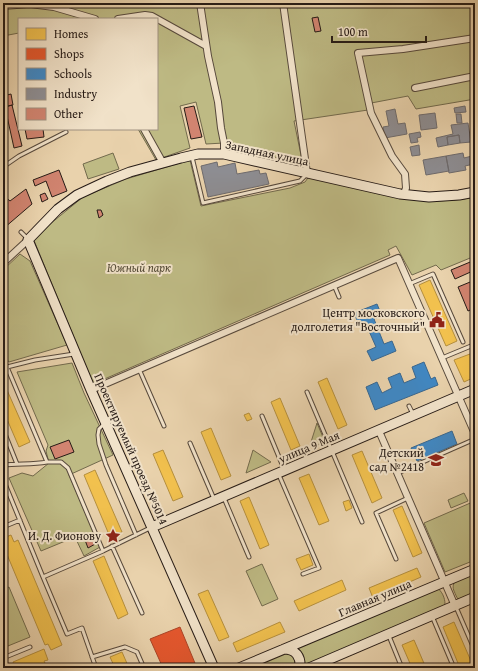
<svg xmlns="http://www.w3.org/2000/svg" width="478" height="671" viewBox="0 0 478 671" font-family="'Gentium Book Plus',serif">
<rect width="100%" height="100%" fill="#e9d2ac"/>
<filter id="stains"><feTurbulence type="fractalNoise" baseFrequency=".005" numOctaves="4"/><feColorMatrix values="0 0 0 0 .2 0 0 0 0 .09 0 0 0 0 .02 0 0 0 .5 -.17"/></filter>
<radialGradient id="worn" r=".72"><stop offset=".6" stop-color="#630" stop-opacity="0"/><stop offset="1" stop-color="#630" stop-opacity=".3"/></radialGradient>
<path fill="#beba84" stroke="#726a4d" d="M3,3H475V99L416,109L408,96L366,104L368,110L294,121L303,165L224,143L206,144L196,102L180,106L190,148L156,160L138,129H157V19H19V33L3,36Z
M113,153L119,169L88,179L83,164Z
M190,160L201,206L290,188L305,182L310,175C366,190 416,209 475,197V256L441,270L436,265L412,275L396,246L388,250L390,255L93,384L33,238L83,197L126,179Z
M20,254L30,261L67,345L9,362L3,354V270Z
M72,363L84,393L113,455L69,475L100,547L84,556L75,537L41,551L9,478L22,473L33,476L49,463L46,451L48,445L17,372Z
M317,423L325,442L313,447L311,442Z
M253,450L271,462L246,473Z
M464,493L468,501L451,508L448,500Z
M475,501V560L445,572L424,523Z
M262,564L278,599L262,606L246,571Z
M475,573V596L459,600C456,597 456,595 454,591C449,579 466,576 475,573Z
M9,587L30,637L3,648V590Z
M437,588C442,591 445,598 445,604L442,608L302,667C306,659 304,653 297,648Z
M282,652H289C294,657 297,661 294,668H243Z"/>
<path fill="#f2c14e" stroke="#b58f3d" d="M430,280L457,341L446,346L419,285Z
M470,354L474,361H475V377L464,382L454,360Z
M327,378L347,425L338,429L318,382Z
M3,381L30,442L19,447L3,410Z
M280,398L300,446L291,450L271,402Z
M249,413L252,419L247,421L244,415Z
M211,428L231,476L221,480L201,432Z
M163,450L183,497L173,501L153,454Z
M362,451L382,498L372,503L352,455Z
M95,470L122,532L110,537L84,475Z
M309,474L329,521L319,525L299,478Z
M249,497L269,545L260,549L240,501Z
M349,500L352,508L346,511L343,502Z
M402,506L422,553L413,557L393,510Z
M11,535L14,542L18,540L62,645L51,650L48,644L45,645L3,545V538Z
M309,554L313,565L301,570L296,559Z
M104,556L128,614L118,619L93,561Z
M417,568L421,577L373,598L369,588Z
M342,580L346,590L299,611L294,601Z
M208,590L229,637L219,641L198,594Z
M280,622L285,632L237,652L233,643Z
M454,622L474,668H460L443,627Z
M414,640L426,668H412L402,645Z
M44,649L48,660L44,661L45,663L43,664L44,666L39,668H15L13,662Z
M122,652L129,668H115L110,657Z"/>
<path fill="#e4572e" stroke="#ab4527" d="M180,627L197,668H163L150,639Z"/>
<path fill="#3f88c5" stroke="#386790" d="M377,304L382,316L374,319L384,344L392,341L396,351L372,361L367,351L376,347L365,322L359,325L354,313Z
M424,362L431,379L435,377L438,385L375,410L366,387L377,382L382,393L392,388L388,378L400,373L404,383L416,378L412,367Z
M452,431L457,444L417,461L411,448Z"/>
<path fill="#8d8d92" stroke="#6e6b6d" d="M465,106L466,112L455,113L454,108Z
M395,109L398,124L405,123L407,134L385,138L383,127L389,126L386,111Z
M435,113L437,128L421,130L419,115Z
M456,114H461L462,123H457Z
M468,123L471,142L460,143L459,135L447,137L448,145L438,147L436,138L453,134L451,125Z
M420,132L421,137L417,138L418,142L411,143L409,134Z
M459,135L460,143L448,145L447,137Z
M419,145L420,155L412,156L410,147Z
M463,153L464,158L472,156L474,164L465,166L466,170L449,173L446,156Z
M446,156L449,171L426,175L423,160Z
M217,162L218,167L235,163L237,174L259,170L260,174L266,173L269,184L208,197L201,166Z"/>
<path fill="#d18470" stroke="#261b16" d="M318,17L321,31L315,32L312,18Z
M11,94L13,105L3,107V96Z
M12,105L22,146L14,148L5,107Z
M194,106L202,137L191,139L184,108Z
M25,129H43L44,137L27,139Z
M59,170L67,191L52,197L46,181L35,186L33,180Z
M26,189L32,204L4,228L7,231L3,233V195L10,201Z
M45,193L48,199L42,202L40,195Z
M97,210H101L103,215L99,218Z
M475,260V270L455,279L451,270Z
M475,280V308L468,311L458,287Z
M69,440L74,452L55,459L50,447Z
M93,536L97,543L88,548L85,540Z"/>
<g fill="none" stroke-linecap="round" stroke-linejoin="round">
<defs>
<path id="lane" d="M192,157L203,203L300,181L307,174
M3,167L19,156L66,132
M21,232L27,238
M409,284L433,274L463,342
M334,285L339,297
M442,358L471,346L475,353
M139,369L164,426
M307,392L362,522
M409,406L413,414
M262,416L284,469
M105,423L99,429L98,435L99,444L106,465L136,535
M3,429L17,464
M190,443L214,499
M47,462H61L68,468L103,551
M3,465C18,463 32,465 47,462L7,367L35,360L74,354
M398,473L475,439
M279,475L319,568L303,574
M3,479L43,577L103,551L150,528
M224,498L249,557
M3,527L20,520
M112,546L142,613
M396,559L376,513L408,498
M43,577L67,634L82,628L96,668
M456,607L475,651
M432,616L454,668
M389,636L402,668
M92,657L125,647L137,652L144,668
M3,658L30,647"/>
<path id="street" d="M200,3L208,56L218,102L221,128L224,143V154
M283,3L307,173
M3,6L30,4L54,7L95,19
M118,19L145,15L152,16L206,46
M415,88L475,76
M144,129L163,163
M404,194L406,188L405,174L392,156L371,113L358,53L403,49L475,38
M3,263L28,240
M91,390L398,258L475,434
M379,431L455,606"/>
<path id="secondary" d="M152,527L475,389
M284,649C296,649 301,657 300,668
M214,668L91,390L28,240L58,209L77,195L107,181L130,172L181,158L198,154H224L400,194L429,197L459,195L475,192
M239,668L475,569
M309,668L475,597"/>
</defs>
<use href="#lane" stroke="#57493c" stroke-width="5"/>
<use href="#street" stroke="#57493c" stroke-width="8"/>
<use href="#secondary" stroke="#261b16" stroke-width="11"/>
<use href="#lane" stroke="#f1e2c9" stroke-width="3"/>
<use href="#street" stroke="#f1e2c9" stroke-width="6"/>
<use href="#secondary" stroke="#f1e2c9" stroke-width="9"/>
</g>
<defs>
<symbol id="civic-bare" viewBox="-9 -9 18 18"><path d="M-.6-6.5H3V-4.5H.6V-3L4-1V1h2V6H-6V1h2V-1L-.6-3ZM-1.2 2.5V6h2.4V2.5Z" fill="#8f2418" stroke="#f1e2c9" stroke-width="2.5" paint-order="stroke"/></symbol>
<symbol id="school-bare" viewBox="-9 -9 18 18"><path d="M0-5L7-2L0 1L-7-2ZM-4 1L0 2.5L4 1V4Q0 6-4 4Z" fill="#8f2418" stroke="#f1e2c9" stroke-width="2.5" paint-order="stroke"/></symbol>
<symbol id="sight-bare" viewBox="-9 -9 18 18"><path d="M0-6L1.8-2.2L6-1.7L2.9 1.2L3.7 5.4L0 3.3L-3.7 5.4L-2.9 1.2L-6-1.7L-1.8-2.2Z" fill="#8f2418" stroke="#f1e2c9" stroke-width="2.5" paint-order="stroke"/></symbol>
</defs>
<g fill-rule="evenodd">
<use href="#civic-bare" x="426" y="309" width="22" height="22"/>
<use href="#school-bare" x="425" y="449" width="22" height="22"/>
<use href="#sight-bare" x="102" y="525" width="22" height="22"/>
</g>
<g text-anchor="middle" stroke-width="4" stroke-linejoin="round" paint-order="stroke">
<g font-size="12" fill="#261b16" stroke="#f1e2c9">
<text transform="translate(267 153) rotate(12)" y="4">Западная улица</text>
<text transform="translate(309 447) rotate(-23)" y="4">улица 9 Мая</text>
<text transform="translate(131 449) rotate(66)" y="4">Проектируемый проезд №5014</text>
<text transform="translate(375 598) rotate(-23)" y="4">Главная улица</text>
</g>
<g font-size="12" font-style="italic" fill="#544b37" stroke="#f1e2c9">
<text x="139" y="272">Южный парк</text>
</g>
<g font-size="12" fill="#261b16" stroke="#f1e2c9" text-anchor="end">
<text x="425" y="317">Центр московского<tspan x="425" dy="14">долголетия "Восточный"</tspan></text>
<text x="424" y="457">Детский<tspan x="424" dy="14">сад №2418</tspan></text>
<text x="101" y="540">И. Д. Фионову</text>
</g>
</g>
<rect width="478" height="671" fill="none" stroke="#e9d2ac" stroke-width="16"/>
<rect x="4" y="4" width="470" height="663" fill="none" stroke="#261b16" stroke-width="2"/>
<rect x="8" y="8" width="462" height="655" fill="none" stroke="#261b16"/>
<rect x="18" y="18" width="140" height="112" fill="#f1e2c9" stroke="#a09281"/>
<rect x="26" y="28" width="20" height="12" fill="#f2c14e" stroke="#a09281"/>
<text x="54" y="38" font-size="12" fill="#261b16">Homes</text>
<rect x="26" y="48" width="20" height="12" fill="#e4572e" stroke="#a09281"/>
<text x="54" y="58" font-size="12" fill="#261b16">Shops</text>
<rect x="26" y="68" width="20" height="12" fill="#3f88c5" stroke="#a09281"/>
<text x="54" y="78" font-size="12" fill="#261b16">Schools</text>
<rect x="26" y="88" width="20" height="12" fill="#8d8d92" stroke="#a09281"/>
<text x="54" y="98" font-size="12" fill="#261b16">Industry</text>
<rect x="26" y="108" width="20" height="12" fill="#d18470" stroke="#a09281"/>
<text x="54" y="118" font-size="12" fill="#261b16">Other</text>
<path d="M332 36v6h94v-6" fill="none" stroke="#261b16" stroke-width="2"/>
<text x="338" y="36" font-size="12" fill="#261b16" stroke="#f1e2c9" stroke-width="3" paint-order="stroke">100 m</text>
<rect width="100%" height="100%" filter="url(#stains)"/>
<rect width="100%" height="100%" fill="url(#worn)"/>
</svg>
